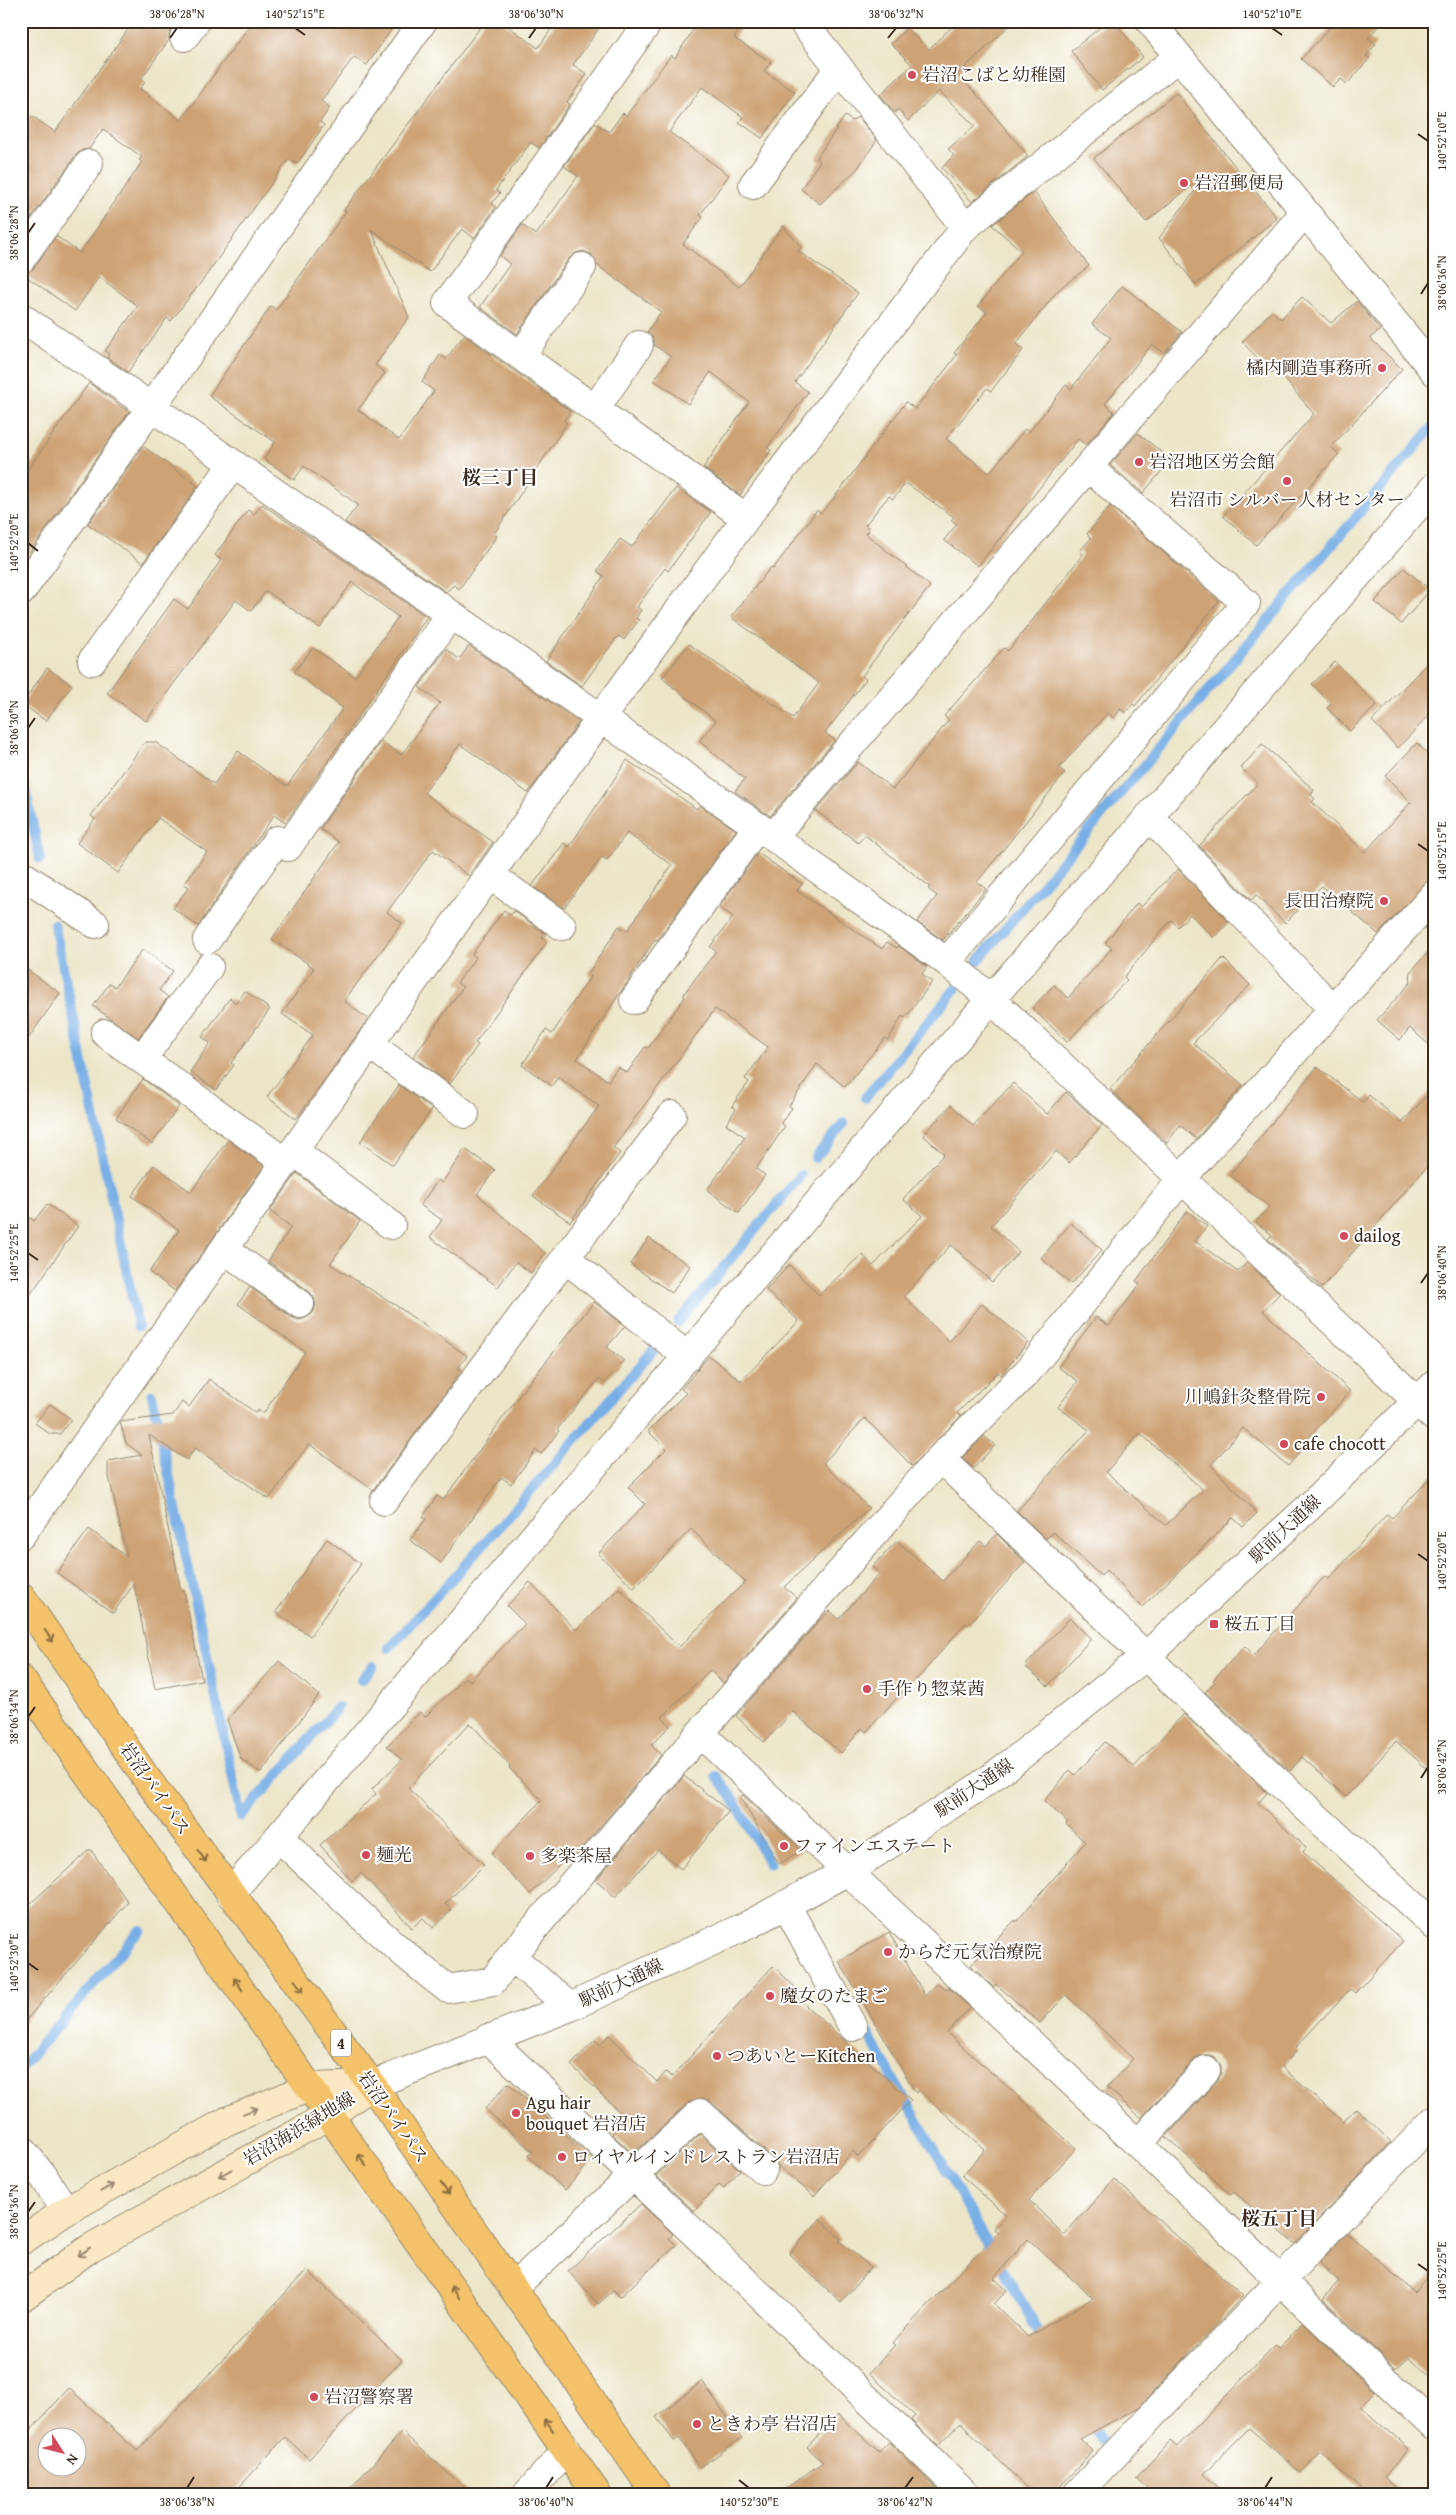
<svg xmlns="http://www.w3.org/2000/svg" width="1456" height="2515" viewBox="0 0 1456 2515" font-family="'Gentium Book Plus','Noto Serif JP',serif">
<rect width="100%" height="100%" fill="#fff"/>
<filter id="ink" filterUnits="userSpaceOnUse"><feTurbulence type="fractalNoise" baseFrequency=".02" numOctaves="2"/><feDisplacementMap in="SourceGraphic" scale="10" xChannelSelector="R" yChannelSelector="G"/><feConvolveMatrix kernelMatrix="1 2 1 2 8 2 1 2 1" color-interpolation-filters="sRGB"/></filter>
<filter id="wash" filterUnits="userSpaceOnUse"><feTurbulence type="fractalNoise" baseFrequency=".0096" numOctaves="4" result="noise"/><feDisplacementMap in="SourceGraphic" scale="20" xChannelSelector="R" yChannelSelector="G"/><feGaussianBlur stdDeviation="1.12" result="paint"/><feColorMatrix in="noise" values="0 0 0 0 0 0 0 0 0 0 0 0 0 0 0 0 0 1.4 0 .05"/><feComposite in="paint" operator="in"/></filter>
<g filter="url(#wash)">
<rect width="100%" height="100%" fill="#ece5c7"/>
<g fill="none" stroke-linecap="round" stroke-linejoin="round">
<path stroke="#77aee6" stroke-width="10" d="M21,768L40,859
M54,924L138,1326
M977,962L1435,424
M865,1098L956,988
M815,1158L844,1123
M678,1322L801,1175
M152,1395L241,1817
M389,1648L492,1535L657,1346
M361,1680L373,1666
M716,1776L730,1794L770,1864
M241,1817L338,1707
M864,2027L1044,2341
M21,2068L140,1930
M1088,2419L1101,2441"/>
</g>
<g id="blocks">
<path fill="#cda274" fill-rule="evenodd" d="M134,21H176L169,35V40L141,79L145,82L140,89L181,120L253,21H397L367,65L354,57L321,101L330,107L320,122L324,125L297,164L289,159L202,281L171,321L167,318L128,372L107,357L109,354L105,351L138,306L99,277L75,311L23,274L34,268L56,236L80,253L142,162L139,160L142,157L103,129L89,149L82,150L76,155L21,232V130L32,116L55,132Z
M485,21H501L538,48L557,21H604L573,65L587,74L567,102L570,104L539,148L531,142L496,190L500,193L492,203L496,207L474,238L462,229L430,272L371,229L409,317L375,365L385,373L358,410L399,440L434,391L422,382L440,355L446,359L464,335L570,411L564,421L567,423L494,534L497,536L459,589L454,585L446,592L345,522L358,505L304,466L294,480L264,459L275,442L209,396L271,306L276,310L346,211L344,210Z
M699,21H746L734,38L771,62L764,71L795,92L762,138L739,122L743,117L702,87L669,132L729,175L700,215L703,217L683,244L739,287L783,226L801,247L798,251L858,293L795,382L808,392L767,448L771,450L740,495L703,468L749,402L711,372L688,404L654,380L671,357L654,345L653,338L647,332L661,312L597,265L591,254L583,251L576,253L569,258L517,334L480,307L510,264L500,256L522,225L536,235L578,176L564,166L595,123L609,132L623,113L626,116L671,55L675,58Z
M958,21H1014L957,75L974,91L1028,156L972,202L942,168L954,155L948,149L975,126L939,91L908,121L898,109L895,113L880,95L912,65L891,44L906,28L929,49Z
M1108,21H1114L1143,57L1102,90L1071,51Z
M1336,21H1383L1368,38L1376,44L1366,56L1370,58L1347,84L1341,79L1333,87L1301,59Z
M1176,93L1277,218L1196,285L1159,238L1195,191L1191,186L1146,222L1094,158Z
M845,116L852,121L858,117L877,140L857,169L820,204L801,189L820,161L816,159Z
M1034,192L1089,266L1058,290L1016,344L1023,350L991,391L987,388L946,439L989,473L1025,429L1029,432L1066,385L1071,389L1111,338L1092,324L1122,286L1182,332L1164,353L1152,344L1105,404L1114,412L1086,445L1078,439L978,566L944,540L957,524L951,520L954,517L906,483L893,499L889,496L865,525L869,529L866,534L930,586L862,676L866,679L825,733L835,740L770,816L735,791L745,779L699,741L716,721L662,678L689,644L793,718L819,683L731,617L771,567L773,569L817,510L821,513L831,502L906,402L915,409L957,355L954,353L987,312L978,306L1022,251L992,225Z
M1302,297L1331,323L1357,301L1380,330L1370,338L1402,369L1331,447L1339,454L1256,545L1223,516L1314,414L1276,369L1272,373L1242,342L1272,311L1281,319Z
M89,383L129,412L21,564V479Z
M1138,433L1171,460L1143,493L1110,465Z
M143,446L198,486L143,563L88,524Z
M676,488L711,512L668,571L665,568L637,607L641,610L636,618L639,620L624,640L619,636L614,641L582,686L546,661L604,576L597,571L620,539L632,547Z
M262,504L427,617L285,823L274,815L198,926L173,908L189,887L184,884L207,852L158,818L118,873L77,843L95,819L91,816L145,742H155L214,784L238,751L287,786L343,708L294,672L313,648L355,677L398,617L352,582L320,628L266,591L251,611L236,600L146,721L107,693L174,599L188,609L221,560L215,555L248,510L254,514Z
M1110,506L1219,601L1135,706L1133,704L1125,713L1121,709L1114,718L1108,713L1059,768L1065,773L977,882L986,889L943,940L917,922L937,896L928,889L930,887L865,835L858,843L816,811L858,762L893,789L949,720L944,716L1004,648L1008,651L1045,604L1083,554L1080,551L1091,538L1087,534Z
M1404,568L1430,590L1401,624L1375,602Z
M469,646L579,722L528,793L460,744L424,793L493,842L469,876L433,850L387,912L402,923L344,1001L368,1019L296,1119L267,1097L313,1035L282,1014L314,968L272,939L339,842L320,829L381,741L401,755L440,703L419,687L446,649L459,659Z
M1435,655V709L1398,748L1372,721Z
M1335,662L1377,705L1350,731L1327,708L1331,704L1312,684Z
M47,668L72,685L46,721L22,704Z
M1417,743L1435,761V874L1378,934L1322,886L1285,923L1256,895L1251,900L1199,846L1258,783L1241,768L1262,744L1314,790L1311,795L1315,799L1312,802L1365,852L1411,802L1385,776Z
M627,760L697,809L700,805L736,830L657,940L655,939L577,1059L608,1081L618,1067L627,1073L645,1047L648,1048L685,997L683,995L716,951L710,947L733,917L719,907L758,853L802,884L797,891L882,949L887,942L897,948L899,946L927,967L922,974L932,982L905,1018L902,1016L888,1040L885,1038L845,1087L817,1064L789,1106L792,1108L781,1123L785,1126L756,1169L765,1175L739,1213L707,1190L745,1137L726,1124L736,1109L732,1106L749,1082L745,1079L768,1047L715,1009L613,1148L620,1153L570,1222L533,1196L599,1106L558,1077L552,1086L522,1065L546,1030L552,1034L591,976L588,974L619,926L627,931L672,865L627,833L607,860L602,857L564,908L532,886L564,843L569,847Z
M1178,869L1229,922L1214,938L1190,914L1178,927L1171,920L1124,977L1127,980L1067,1042L1032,1008L1054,985L1068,998L1112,948L1105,943L1137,903L1141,907Z
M504,910L510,915L514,911L546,934L542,938L547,942L475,1043L478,1045L450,1084L413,1057L463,987L457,983L476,957L472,954Z
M1435,945V1050L1410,1028L1400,1040L1377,1020L1411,982L1410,972Z
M143,949L173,971L159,990L168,997L138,1038L93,1006L110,983L115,987Z
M1223,958L1250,985L1193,1043L1243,1085L1196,1139L1180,1125L1167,1143L1110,1089Z
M21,965L60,993L21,1049Z
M245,991L270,1009L231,1063L234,1065L216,1090L190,1072L210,1043L202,1037L230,998L236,1003Z
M1317,1067L1363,1102L1369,1095L1402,1123L1435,1086V1157L1322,1288L1268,1239L1272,1235L1256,1222L1269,1207L1230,1175Z
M143,1079L179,1106L152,1144L116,1118Z
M1013,1083L1047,1114L1066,1092L1102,1125L1069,1163L1056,1151L991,1226L1019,1252L992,1282L951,1245L904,1296L949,1342L982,1304L1028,1342L1001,1375L998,1372L957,1413L961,1416L912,1466L865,1418L823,1463L869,1508L784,1587L797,1598L723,1683L710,1670L662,1717L670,1726L651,1745L661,1755L573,1858L570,1855L530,1894L491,1854L542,1800L509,1768L510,1766L470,1723L408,1788L484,1865L445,1904L452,1910L433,1928L423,1918L412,1928L361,1873L352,1881L320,1845L376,1794L372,1789L402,1760L387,1746L420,1712L425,1717L466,1677L470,1681L525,1624L507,1606L530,1582L576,1630L619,1588L679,1647L745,1582L691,1529L634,1588L598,1554L645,1504L628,1487L666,1449L648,1431L686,1393L681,1389L709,1356L741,1381L799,1321L766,1290L789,1265L819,1295L862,1254L873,1266L922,1216L903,1199L944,1154L923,1135L951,1105L973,1126Z
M399,1085L432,1109L393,1165L360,1142Z
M228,1140L264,1166L175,1291L149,1272L179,1230L132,1196L154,1165L191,1192Z
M465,1149L495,1170L477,1194L545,1253L531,1273L516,1262L498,1287L430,1237L442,1220L420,1205L438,1180L442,1183Z
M297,1173L360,1221L330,1264L394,1304L467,1356L458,1368L462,1370L373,1490L309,1444L269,1499L195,1448L187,1460L149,1435L181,1591H184L202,1680L155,1689L134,1584L113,1613L57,1573L89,1529L127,1557L108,1472V1461L142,1455L126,1443L120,1422L173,1415L182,1402L189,1407L209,1379L256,1413L258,1410L263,1414L305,1352L238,1304L250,1287L291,1317L299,1320L306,1318L313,1313L316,1305L314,1298L310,1292L268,1261L291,1227L270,1211Z
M47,1204L78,1226L21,1308V1212L34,1221Z
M1187,1211L1207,1226L1195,1241L1238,1272L1247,1262L1280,1293L1263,1311L1350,1391L1305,1442L1307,1444L1288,1466L1243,1428L1211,1465L1257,1513L1243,1527L1233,1518L1142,1607L1106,1570L1101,1576L1053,1532L1046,1539L1017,1511L1089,1430L1058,1407L1078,1381L1058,1367L1096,1317L1109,1326L1140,1284L1136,1281ZM1140,1433L1203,1490L1166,1525L1106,1472Z
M1071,1223L1102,1250L1071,1284L1041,1258Z
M649,1238L690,1266L672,1293L630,1264Z
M594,1302L625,1326L607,1347L624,1361L604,1383L599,1379L557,1429L559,1431L541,1454L536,1450L511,1484L501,1477L441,1563L410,1540L426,1519L423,1517L437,1496L443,1500L524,1389Z
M50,1404L71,1419L60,1434H50L35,1423Z
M984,1436L995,1445L974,1468L962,1458Z
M1435,1473V1776L1396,1741L1346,1797L1302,1757L1290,1771L1205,1692L1215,1682L1213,1680L1245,1646L1254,1655L1325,1576L1329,1579L1387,1514L1392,1518Z
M997,1534L1025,1562L968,1625L966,1623L917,1679L915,1678L866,1732L862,1728L841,1753L793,1712L764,1742L736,1716L820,1620L830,1611L839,1619L880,1573L872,1567L897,1541L943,1581L980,1541L986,1546Z
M327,1539L361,1564L310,1636L276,1612Z
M1070,1618L1091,1639L1048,1686L1025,1666Z
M279,1661L319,1695L261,1773L241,1759L227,1720Z
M1184,1714L1267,1793L1258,1803L1306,1848L1303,1852L1403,1941L1355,1993L1350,1989L1295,2048L1297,2050L1282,2067L1343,2122L1356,2108L1391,2142L1295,2244L1234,2192L1231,2195L1166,2137L1218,2080L1221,2074V2066L1216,2058L1210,2055H1202L1195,2059L1141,2118L1107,2087L1133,2059L1066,1995L1040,2023L996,1984L993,1987L971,1965L1015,1920L1016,1922L1085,1842L1066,1824L1068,1822L1044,1801L1070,1770L1075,1775L1105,1742L1134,1767Z
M684,1776L729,1811L681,1869L658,1850L615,1897L596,1880Z
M743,1795L798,1847L800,1851L779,1864L740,1797Z
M90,1849L128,1902L21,2026V1912Z
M889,1932L925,1996L937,1983L946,1990L949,1988L970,2008L947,2033L1076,2148L1029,2200L1064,2235L1114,2179L1243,2296L1139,2407L1080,2439L1093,2451L1053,2494H1034L960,2423L938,2446L911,2420L915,2416L869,2373L895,2345L892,2343L906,2328L998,2233L994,2229L1006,2215L962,2176L985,2150L919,2090L916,2093L839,1961ZM1028,2239L1093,2298L1028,2337L994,2304L1007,2290L994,2278Z
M773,1966L799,1991L795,1996L911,2100L858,2157L853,2151L814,2196L778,2166L773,2158L710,2101L703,2098L689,2102L633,2154L612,2134L626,2118L571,2065L595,2040L600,2045L609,2035L657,2082L666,2072L672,2077Z
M508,2083L593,2159L565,2190L528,2156L533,2152L485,2109Z
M700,2134L740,2170L724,2188L719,2184L694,2211L656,2176Z
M641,2204L673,2234L669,2238L676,2245L620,2297L614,2290L598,2304L568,2271Z
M820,2219L841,2239L839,2241L871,2267L841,2302L789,2254Z
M1347,2233L1414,2292L1435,2270V2383L1409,2358L1396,2369L1323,2299L1339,2281L1319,2263Z
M307,2270L402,2360L309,2459L285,2437L233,2494H21V2441L69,2388L137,2451ZM48,2438H78V2468H48Z
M1302,2323L1375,2392L1361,2406L1409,2449L1384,2477L1403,2494H1366L1320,2452L1301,2473L1249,2428L1204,2474L1225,2494H1153L1136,2478L1170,2441L1177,2447L1275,2345L1279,2348Z
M702,2381L742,2438L700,2467L679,2438L674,2441L656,2417Z
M838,2414L879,2452L889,2442L942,2494H778L823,2462L807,2447Z
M402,2432L472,2494H345Z"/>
</g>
</g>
<g filter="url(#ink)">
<use href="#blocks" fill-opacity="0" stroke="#948872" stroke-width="1"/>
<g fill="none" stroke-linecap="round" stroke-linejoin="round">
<defs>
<path id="minor" d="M649,21L447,303L746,518
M802,21L965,227
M1150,21L1435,372
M184,37L196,21
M753,185L839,68
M21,259L89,164
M21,317L773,837L947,962L991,999L1435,1418
M521,356L582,267
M595,409L639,345
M21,592L423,21
M92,661L233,464
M1149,816L1332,1008
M773,837L1305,212
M21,874L95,924
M490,875L562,926
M207,940L277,840L288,847L450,615
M947,962L1246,603L1088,467
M634,1000L757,827
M105,1033L285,1162
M369,1044L465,1114
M142,1059L209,967
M294,1151L391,1225
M224,1249L300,1304
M565,1258L688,1357
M940,1458L1235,1742L1435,1926
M384,1501L672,1115
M21,1535L600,719L746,518L965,227L1178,57
M700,1733L1138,2144L1435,2428
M279,1837C334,1890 387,1943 448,1989L493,1981L511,1956
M230,1894L979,1013L1435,486
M786,1905L853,2027
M570,2007L511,1956L700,1733L940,1458L1028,1371L1182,1178L1435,894
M488,2038L766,2301L965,2494
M1138,2144L1206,2070
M21,2148L45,2179L66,2211
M513,2288L700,2113L763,2170
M527,2494L567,2450
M1077,2494L1435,2119"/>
<path id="tertiary" d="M372,2085L570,2007L750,1924L848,1871L977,1788L1019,1757L1147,1655L1309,1507L1435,1384"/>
<path id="secondary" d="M21,2241L66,2211L227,2121L310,2087L372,2085
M21,2298L90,2248L330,2115L372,2085"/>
<path id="trunk" d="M21,1596L147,1779L372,2085L656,2494
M21,1679L597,2494"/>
</defs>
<use href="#minor" stroke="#948872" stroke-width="30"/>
<use href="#tertiary" stroke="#948872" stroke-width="30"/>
<use href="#secondary" stroke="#948872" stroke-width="30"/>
<use href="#trunk" stroke="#948872" stroke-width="30"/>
<use href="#minor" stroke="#fff" stroke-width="28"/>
<use href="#tertiary" stroke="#fff" stroke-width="28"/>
<use href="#secondary" stroke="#fae7c3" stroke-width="28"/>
<use href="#trunk" stroke="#f3c26a" stroke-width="28"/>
</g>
<defs><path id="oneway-shaft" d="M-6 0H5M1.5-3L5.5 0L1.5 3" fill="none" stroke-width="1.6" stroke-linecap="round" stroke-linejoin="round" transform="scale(1.25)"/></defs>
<g stroke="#8e6e40">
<use href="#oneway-shaft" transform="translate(49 1636) rotate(55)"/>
<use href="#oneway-shaft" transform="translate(202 1856) rotate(54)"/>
<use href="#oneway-shaft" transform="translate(238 1984) rotate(-125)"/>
<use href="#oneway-shaft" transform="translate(299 1986) rotate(53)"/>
<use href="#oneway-shaft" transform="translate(362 2160) rotate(-125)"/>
<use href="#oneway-shaft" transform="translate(445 2189) rotate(55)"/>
<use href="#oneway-shaft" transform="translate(455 2292) rotate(-125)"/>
<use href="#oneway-shaft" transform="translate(549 2425) rotate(-125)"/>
</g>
<g stroke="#9a8870">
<use href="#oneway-shaft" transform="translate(250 2111) rotate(-23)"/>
<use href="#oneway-shaft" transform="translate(225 2173) rotate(151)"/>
<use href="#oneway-shaft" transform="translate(107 2188) rotate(-29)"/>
<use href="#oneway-shaft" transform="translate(84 2252) rotate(144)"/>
</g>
</g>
<path fill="none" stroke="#3b2a1e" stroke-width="2" d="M295,28L305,35M1272,28L1282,35M170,38L177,28M529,38L536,28M888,38L896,28M1418,134L1428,141M28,233L35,223M1421,294L1428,283M28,543L38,551M28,728L35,718M1418,844L1428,851M28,1253L38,1260M1421,1283L1428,1273M1418,1554L1428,1561M28,1717L35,1707M1421,1778L1428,1767M28,1963L38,1970M28,2212L35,2202M1418,2264L1428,2271M739,2480L749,2488M187,2488L194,2477M546,2488L553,2477M905,2488L913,2477M1265,2488L1272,2477"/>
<g fill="#d1495b" stroke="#fff" stroke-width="2">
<circle cx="912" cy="75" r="5"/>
<circle cx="1184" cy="183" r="5"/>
<circle cx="1382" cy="368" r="5"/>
<circle cx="1139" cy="462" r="5"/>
<circle cx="1287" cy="481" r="5"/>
<circle cx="1384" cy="901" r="5"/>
<circle cx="1344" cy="1236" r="5"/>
<circle cx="1321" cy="1397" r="5"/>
<circle cx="1284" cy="1444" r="5"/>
<rect x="1209" y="1619" width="10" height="10" rx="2.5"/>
<circle cx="867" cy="1689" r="5"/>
<circle cx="784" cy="1846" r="5"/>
<circle cx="366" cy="1855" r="5"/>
<circle cx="530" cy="1856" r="5"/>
<circle cx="888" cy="1952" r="5"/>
<circle cx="770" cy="1996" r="5"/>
<circle cx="717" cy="2056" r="5"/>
<circle cx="516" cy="2113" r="5"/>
<circle cx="562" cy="2157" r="5"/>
<circle cx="314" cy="2397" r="5"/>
<circle cx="697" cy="2424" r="5"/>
</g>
<g text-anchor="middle" stroke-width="4" stroke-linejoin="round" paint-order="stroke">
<rect fill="#fff" stroke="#766a62" stroke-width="1" x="331" y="2029.5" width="20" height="27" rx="4"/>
<g font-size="16" font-weight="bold" fill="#3b2a1e">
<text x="341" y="2049">4</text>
</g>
<g font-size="18" fill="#3b2a1e" stroke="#fff" text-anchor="start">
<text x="922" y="81">岩沼こばと幼稚園</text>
<text x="1194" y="189">岩沼郵便局</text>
<text x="1372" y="374" text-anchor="end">橘内剛造事務所</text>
<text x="1149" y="468">岩沼地区労会館</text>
<text x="1287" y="506" text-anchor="middle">岩沼市 シルバー人材センター</text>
<text x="1374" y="907" text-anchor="end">長田治療院</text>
<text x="1354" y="1242">dailog</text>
<text x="1311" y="1403" text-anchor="end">川嶋針灸整骨院</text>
<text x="1294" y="1450">cafe chocott</text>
<text x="1224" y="1630">桜五丁目</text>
<text x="877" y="1695">手作り惣菜茜</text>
<text x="794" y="1852">ファインエステート</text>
<text x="376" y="1861">麺光</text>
<text x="540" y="1862">多楽茶屋</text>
<text x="898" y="1958">からだ元気治療院</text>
<text x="780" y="2002">魔女のたまご</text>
<text x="727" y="2062">つあいとーKitchen</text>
<text x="526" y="2109">Agu hair<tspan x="526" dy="21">bouquet 岩沼店</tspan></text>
<text x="572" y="2163">ロイヤルインドレストラン岩沼店</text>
<text x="324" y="2403">岩沼警察署</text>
<text x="707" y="2430">ときわ亭 岩沼店</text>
</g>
<g font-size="18" fill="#3b2a1e" stroke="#fff">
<text transform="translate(1285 1529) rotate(-43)" y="6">駅前大通線</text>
<text transform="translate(974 1788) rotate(-34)" y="6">駅前大通線</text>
<text transform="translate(155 1789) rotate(55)" y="6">岩沼バイパス</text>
<text transform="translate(621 1983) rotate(-25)" y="6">駅前大通線</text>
<text transform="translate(393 2117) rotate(55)" y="6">岩沼バイパス</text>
<text transform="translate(299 2129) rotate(-31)" y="6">岩沼海浜緑地線</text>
</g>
<g font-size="19" font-weight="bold" fill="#3b2a1e" stroke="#fff">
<text x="500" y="484">桜三丁目</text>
<text x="1279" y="2225">桜五丁目</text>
</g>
</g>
<rect width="1456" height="2515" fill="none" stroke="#fff" stroke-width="55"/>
<g transform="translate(62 2452) rotate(126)"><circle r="24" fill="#ffffff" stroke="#b1aaa5"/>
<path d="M0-4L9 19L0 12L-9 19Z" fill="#d1495b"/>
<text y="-8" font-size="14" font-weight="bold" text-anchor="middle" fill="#3b2a1e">N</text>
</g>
<rect x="28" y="28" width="1400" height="2460" fill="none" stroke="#3b2a1e" stroke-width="2"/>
<g font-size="12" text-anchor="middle" fill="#3b2a1e">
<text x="177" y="18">38°06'28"N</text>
<text x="295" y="18">140°52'15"E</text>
<text x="536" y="18">38°06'30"N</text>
<text x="896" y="18">38°06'32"N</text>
<text x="1272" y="18">140°52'10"E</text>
<text transform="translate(1442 141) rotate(-90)" y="4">140°52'10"E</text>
<text transform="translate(14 233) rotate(-90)" y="4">38°06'28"N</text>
<text transform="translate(1442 283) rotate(-90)" y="4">38°06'36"N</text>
<text transform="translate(14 543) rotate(-90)" y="4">140°52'20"E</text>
<text transform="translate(14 728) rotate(-90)" y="4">38°06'30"N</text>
<text transform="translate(1442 851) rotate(-90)" y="4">140°52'15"E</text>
<text transform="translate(14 1253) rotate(-90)" y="4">140°52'25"E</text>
<text transform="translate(1442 1273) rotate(-90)" y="4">38°06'40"N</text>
<text transform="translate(1442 1561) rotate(-90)" y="4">140°52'20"E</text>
<text transform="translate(14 1717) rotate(-90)" y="4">38°06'34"N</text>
<text transform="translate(1442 1767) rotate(-90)" y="4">38°06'42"N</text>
<text transform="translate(14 1963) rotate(-90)" y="4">140°52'30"E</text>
<text transform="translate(14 2212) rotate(-90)" y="4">38°06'36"N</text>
<text transform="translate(1442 2271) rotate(-90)" y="4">140°52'25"E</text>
<text x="187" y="2506">38°06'38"N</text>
<text x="546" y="2506">38°06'40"N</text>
<text x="749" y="2506">140°52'30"E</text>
<text x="905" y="2506">38°06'42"N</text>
<text x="1265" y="2506">38°06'44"N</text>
</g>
</svg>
